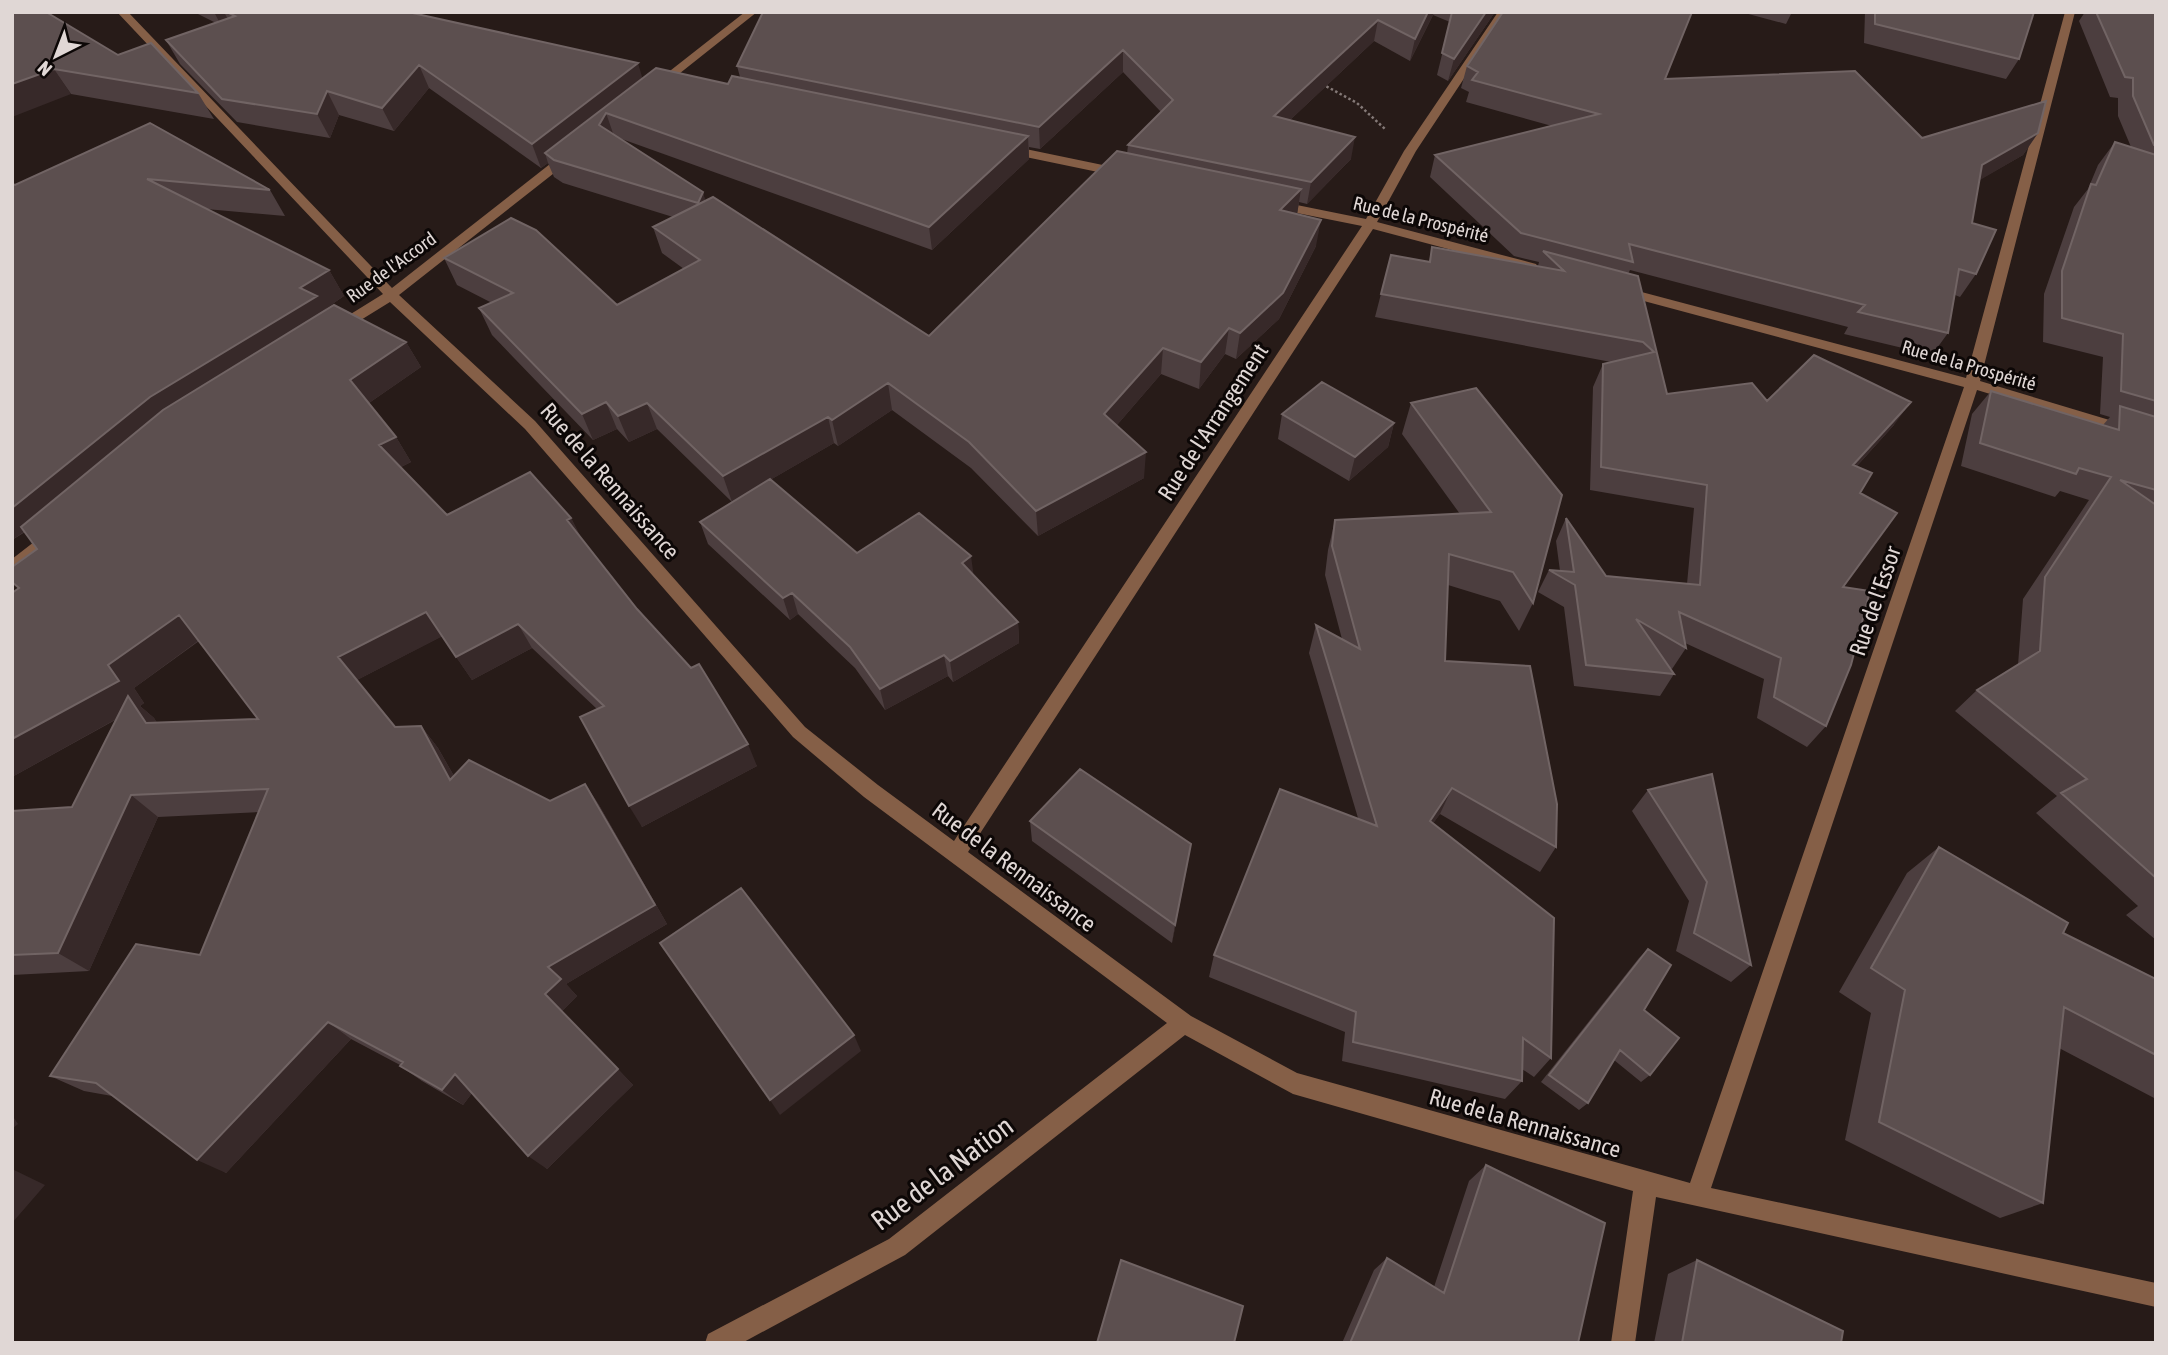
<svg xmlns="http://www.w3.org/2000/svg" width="2168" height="1355" viewBox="0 0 2168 1355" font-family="'Asap Condensed',sans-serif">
<rect width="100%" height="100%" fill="#271b18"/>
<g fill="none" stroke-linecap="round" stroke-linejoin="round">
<path stroke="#847977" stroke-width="2.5" stroke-dasharray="2.5 2.5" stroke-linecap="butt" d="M1322,84L1357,103L1385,129"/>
<path fill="#855f47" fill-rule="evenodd" d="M117,12H128L392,288L564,153H572V159L399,295L535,421L805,727L878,785L954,841L1362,226L1277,209L1271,205L1277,201L1366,219L1404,151L1498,12H1508L1416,151L1377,222L1536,264L1538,267L1531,271L1373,229L968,852L1191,1016L1297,1073L1690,1183L1964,387L1614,293L1612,290L1619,286L1966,378L2065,12H2075L1980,381L2156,434V444L1977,390L1711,1188L2156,1283V1307L1656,1197L1635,1343H1611L1633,1191L1293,1094L1185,1035L905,1255L742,1343H705L708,1334L889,1239L1167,1023L864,797L793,737L525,429L390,302L343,331H333V325L383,294Z
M745,12H757L660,89H652V85Z
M1006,145L1122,169L1128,173L1122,177L1002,152L1000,149Z
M52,528L60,534L58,538L12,574V559Z"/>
</g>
<path fill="#4c3e3f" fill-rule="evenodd" d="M12,12L118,55L198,93L214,119L71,94Z
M194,12H408L642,79L728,84L740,77L737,66L763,12H1495L1448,81L1437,75L1450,22L1433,15L1410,61L1374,41L1290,120L1351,159L1307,204L1299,202L1297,214L1316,246L1279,319L1236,359L1225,354L1199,389L1161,374L1117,425L1144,478L1038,536L971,468L892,410L838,446L834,443L770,480L857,553L974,575L1018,622L1019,643L953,682L948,676L885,710L855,668L798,614L790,620L708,544L700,522L754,489L732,502L657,429L629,442L617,429L593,440L492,335L479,308L492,303L457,285L444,258L617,305L684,269L662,253L653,227L673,217L563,183L554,177L548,163L541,168L429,88L394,131L339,115L330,138L237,122L180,64L166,40L216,23ZM1123,72L1161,112L1128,145L1127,154L929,336L705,201L703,192L619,138L932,250L1029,159V147L1040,149Z
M1741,12H1792L1786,24Z
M1865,12H2034L2019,59L2006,79L1864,43Z
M2085,12H2156V940L2126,915L2138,906L2036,813L2057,796L1955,711L1977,690L2018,665L2023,599L2089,500L2060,491L2055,497L1961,466L1972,414L1991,391L2103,425L2110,417L2100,414L2103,357L2043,342L2044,294L2074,207L2088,189L2098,165L2115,142L2131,147L2118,116V98L2110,97L2079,21Z
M1467,66L1666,79L1922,138L2038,133L2023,155L1979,180L1972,223L1976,274L1960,297L1955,295L1948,333L1932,355L1844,334L1848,327L1630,270L1628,274L1667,394L1767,401L1894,425L1857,466L1860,493L1843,587L1826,726L1807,747L1757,718L1764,679L1685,643L1686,648L1672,669L1670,668L1674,674L1660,696L1574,686L1564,607L1538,592L1549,570L1560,571L1556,541L1566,518L1606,576L1687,584L1694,508L1590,490L1593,387L1603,364L1611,362L1375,317L1391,255L1429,262L1432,247L1538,266L1539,262L1514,256L1430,177L1435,155L1552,126L1466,102L1469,92L1461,88Z
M150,123L270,190L285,216L206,209L329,270L344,296L325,309L326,311L406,342L421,367L369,403L396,437L411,462L401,467L447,515L571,518L581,538L757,766L642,827L597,709L532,648L472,680L442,636L357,680L396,727L421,726L438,748L454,776L550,801L585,784L599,805L667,924L566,984L577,996L562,1011L633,1085L547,1169L472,1093L463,1105L422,1081L400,1066V1065L351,1039L226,1173L112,1096L84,1091L50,1076L200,955L259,812L158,817L89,971L12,975V811L72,807L117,719L12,777V593L19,588L37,549L25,532L12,540V184L15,185ZM199,641L258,719L157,723L154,718L140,706L144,703L134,688Z
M1476,388L1533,603L1519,631L1500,601L1448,585L1445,661L1556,847L1540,872L1440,814L1433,823L1551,1058L1534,1077L1522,1069V1081L1505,1099L1342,1061L1345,1032L1209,977L1214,955L1358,818L1309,653L1316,625L1342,639L1325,575L1328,550L1335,520L1460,514L1402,434L1411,403Z
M1282,414L1394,423L1388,447L1349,481L1278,439Z
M1712,774L1751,965L1731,982L1676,951L1689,901L1632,811L1648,790Z
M1030,821L1191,844L1172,943L1032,841Z
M1939,847L2063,933L2156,979V1099L2059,1048L2043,1203L2000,1218L1845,1140L1871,1013L1839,992L1907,873Z
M1648,949L1644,1010L1650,1075L1641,1082L1614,1060L1588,1103L1579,1110L1541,1082L1639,958Z
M1486,1165L1578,1343H1342L1374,1270L1387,1258L1434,1287L1469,1181Z
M1697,1260L1841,1343H1654L1668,1274Z"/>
<path fill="#372929" d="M214,12H224L230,23L222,27Z
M1428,12H1434L1433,15L1410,61L1415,39Z
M1486,12H1495L1448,81L1454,59Z
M1378,20L1374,41L1271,138L1274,116Z
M1123,50V72L1040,149L1039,127Z
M638,63L645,87L606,113L614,136L599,125L545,153L548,163L541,168L532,144Z
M419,65L429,88L394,131L382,108Z
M54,69L71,94L12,117V84Z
M327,91L339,115L330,138L317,114Z
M2038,133L2023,155L1968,187L1982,165Z
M1028,136L1029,159L932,250L929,227Z
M1355,137L1351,159L1307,204L1311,182Z
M1301,189L1297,215L1280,210Z
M703,192L709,216L704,227L698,203Z
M1321,220L1316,246L1279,319L1236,359L1240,333Z
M329,270L344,296L325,309L333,322L12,540V508L150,397L300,288Z
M1229,328L1225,354L1199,389L1201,362Z
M406,342L421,367L366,405L350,380Z
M1163,348L1161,374L1104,440V414Z
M888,383L892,410L838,446L832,420Z
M606,402L617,429L593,440L582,414Z
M1911,402L1894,425L1837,488L1853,465Z
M647,403L657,429L629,442L618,416Z
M828,417L834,443L732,502L723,476Z
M1394,423L1388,447L1349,481L1355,457Z
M396,437L411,462L395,470L379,445Z
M1146,452L1144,478L1038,536L1036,511Z
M571,518L583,542L567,520Z
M971,556L974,578L962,563Z
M792,593L798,614L790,620L783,598Z
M426,612L443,636L357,680L338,657Z
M179,615L202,638L134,688L144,703L140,706L154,718L172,745L146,723L136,708L12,777V739L108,665Z
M1018,622L1019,643L953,682L950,661Z
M518,624L532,648L472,680L456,657Z
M944,655L948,676L885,710L880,689Z
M421,726L438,748L468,801L450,780Z
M748,744L757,766L642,827L629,806Z
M585,784L599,805L667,924L566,984L577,996L562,1011L545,994L548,967Z
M1452,788L1440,814L1418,845L1430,821Z
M131,795L158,817L89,971L58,953Z
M1191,844L1188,864L1172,943L1175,925Z
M328,1022L351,1039L226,1173L197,1160Z
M854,1035L861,1051L780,1115L770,1100Z
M618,1069L633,1085L547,1169L528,1156Z
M455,1074L475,1089L463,1105L442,1090Z
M12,1115L18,1124L12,1129Z
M12,1169L45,1185L12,1223Z"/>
<path fill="#5c4f4f" stroke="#716464" stroke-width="2" d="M12,12H46L118,55L151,43L198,93L54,69L12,84Z
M227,12H408L638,63L532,144L419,65L382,108L327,91L317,114L222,99L166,40L235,16Z
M763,12H1428L1415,39L1378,20L1274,116L1355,137L1311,182L1128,145L1173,100L1123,50L1039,127L737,66Z
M1452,12H1486L1454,59L1442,53Z
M1503,12H1692L1665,79L1855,71L1922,138L2046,101L2038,133L1982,165L1972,223L1996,230L1976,274L1959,269L1948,333L1858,312L1865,305L1629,244L1633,262L1521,233L1435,155L1599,114L1472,80L1478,72L1467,66Z
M1875,12H2034L2019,59L1875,24Z
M2096,12H2156V145H2154L2133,96V78L2125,77Z
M656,68L728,84L732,76L1028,136L929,227L606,113L599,125L703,192L698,203L554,160L545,153Z
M150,123L270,190L147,179L329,270L300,288L317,296L150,397L12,508V184L15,185Z
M2115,142L2156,155V401L2121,391L2123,334L2062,318V271L2091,184L2096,185Z
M1117,151L1301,189L1280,210L1321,220L1283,293L1240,333L1229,328L1201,362L1163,348L1104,414L1146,452L1036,511L969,442L888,383L832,420L828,417L723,476L647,403L618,416L606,402L582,414L479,308L513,293L444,258L511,218L536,230L617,305L700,260L653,227L713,197L929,336Z
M1432,247L1564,271L1543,251L1638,276L1667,394L1752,383L1767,401L1814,355L1911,402L1853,465L1872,473L1860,493L1897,513L1843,587L1870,591L1851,665L1826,726L1774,697L1781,658L1679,612L1686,648L1636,619L1674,674L1586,665L1575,585L1549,570L1574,572L1566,518L1606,576L1700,585L1707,485L1601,467L1603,364L1654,352L1643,342L1381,294L1391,255L1430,262Z
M334,305L406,342L350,380L396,437L379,445L447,515L530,472L571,518L567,520L637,609L691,668L699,664L748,744L629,806L580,717L604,706L518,624L456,657L426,612L338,657L395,727L421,726L450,780L469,760L550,801L585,784L655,905L548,967L561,979L545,994L618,1069L528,1156L455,1074L442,1090L400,1066L403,1062L328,1022L197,1160L96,1083L50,1076L136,944L200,955L268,789L131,795L58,953L12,955V811L72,807L128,696L146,723L258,719L179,615L108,665L119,681L12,739V593L19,588L12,582V567L37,549L21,527L163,410Z
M1322,382L1394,423L1355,457L1282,414Z
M1476,388L1562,495L1533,603L1513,572L1449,554L1445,661L1530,666L1557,804L1556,847L1452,788L1430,821L1554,918L1551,1058L1523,1038L1522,1081L1353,1042L1356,1012L1214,955L1280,789L1377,826L1316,625L1360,649L1332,546L1335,520L1491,512L1411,403Z
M1991,391L2119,430L2120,406L2156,417V490L2120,480L2156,505V878L2061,793L2087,779L1977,690L2040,651L2045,577L2111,477L2079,468L2076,474L1980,443Z
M770,479L857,553L919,513L971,556L962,563L1018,622L950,661L944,655L880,689L850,647L792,593L783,598L700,522Z
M1080,769L1191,844L1175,925L1030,821Z
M1712,774L1751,965L1694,933L1707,882L1648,790Z
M1939,847L2068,923L2063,933L2156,979V1055L2064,1007L2043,1203L1879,1122L1905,990L1871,968Z
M741,888L854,1035L770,1100L660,943Z
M1648,949L1671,965L1644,1010L1679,1038L1650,1075L1620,1050L1588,1103L1549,1075Z
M1486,1165L1605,1223L1578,1343H1350L1387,1258L1444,1293Z
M1121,1260L1243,1306L1234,1343H1097Z
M1697,1260L1843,1331L1841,1343H1682Z"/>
<g text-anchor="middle" stroke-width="6" stroke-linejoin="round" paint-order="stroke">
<g font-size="19" fill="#e0d7d5" stroke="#0c0706">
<text transform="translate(1421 219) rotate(14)" y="7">Rue de la Prospérité</text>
<text transform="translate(391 267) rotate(-36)" y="7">Rue de l'Accord</text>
<text transform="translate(1969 365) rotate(16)" y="7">Rue de la Prospérité</text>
</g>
<g font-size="23" fill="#e0d7d5" stroke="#0c0706">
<text transform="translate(1213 422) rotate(-57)" y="8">Rue de l'Arrangement</text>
<text transform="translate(610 481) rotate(49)" y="8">Rue de la Rennaissance</text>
<text transform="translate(1875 601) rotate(-71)" y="8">Rue de l'Essor</text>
<text transform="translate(1014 867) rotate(37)" y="8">Rue de la Rennaissance</text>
<text transform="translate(1525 1123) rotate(16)" y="8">Rue de la Rennaissance</text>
</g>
<g font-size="28" fill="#e0d7d5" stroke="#0c0706">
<text transform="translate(942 1173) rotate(-37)" y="10">Rue de la Nation</text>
</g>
</g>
<rect width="2168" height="1355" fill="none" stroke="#e0d7d5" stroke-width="28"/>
<g transform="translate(56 56) rotate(222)" stroke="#0c0706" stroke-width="5" paint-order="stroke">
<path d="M0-5L12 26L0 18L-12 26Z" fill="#e0d7d5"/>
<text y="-10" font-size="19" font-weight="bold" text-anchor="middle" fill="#e0d7d5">N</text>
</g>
</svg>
